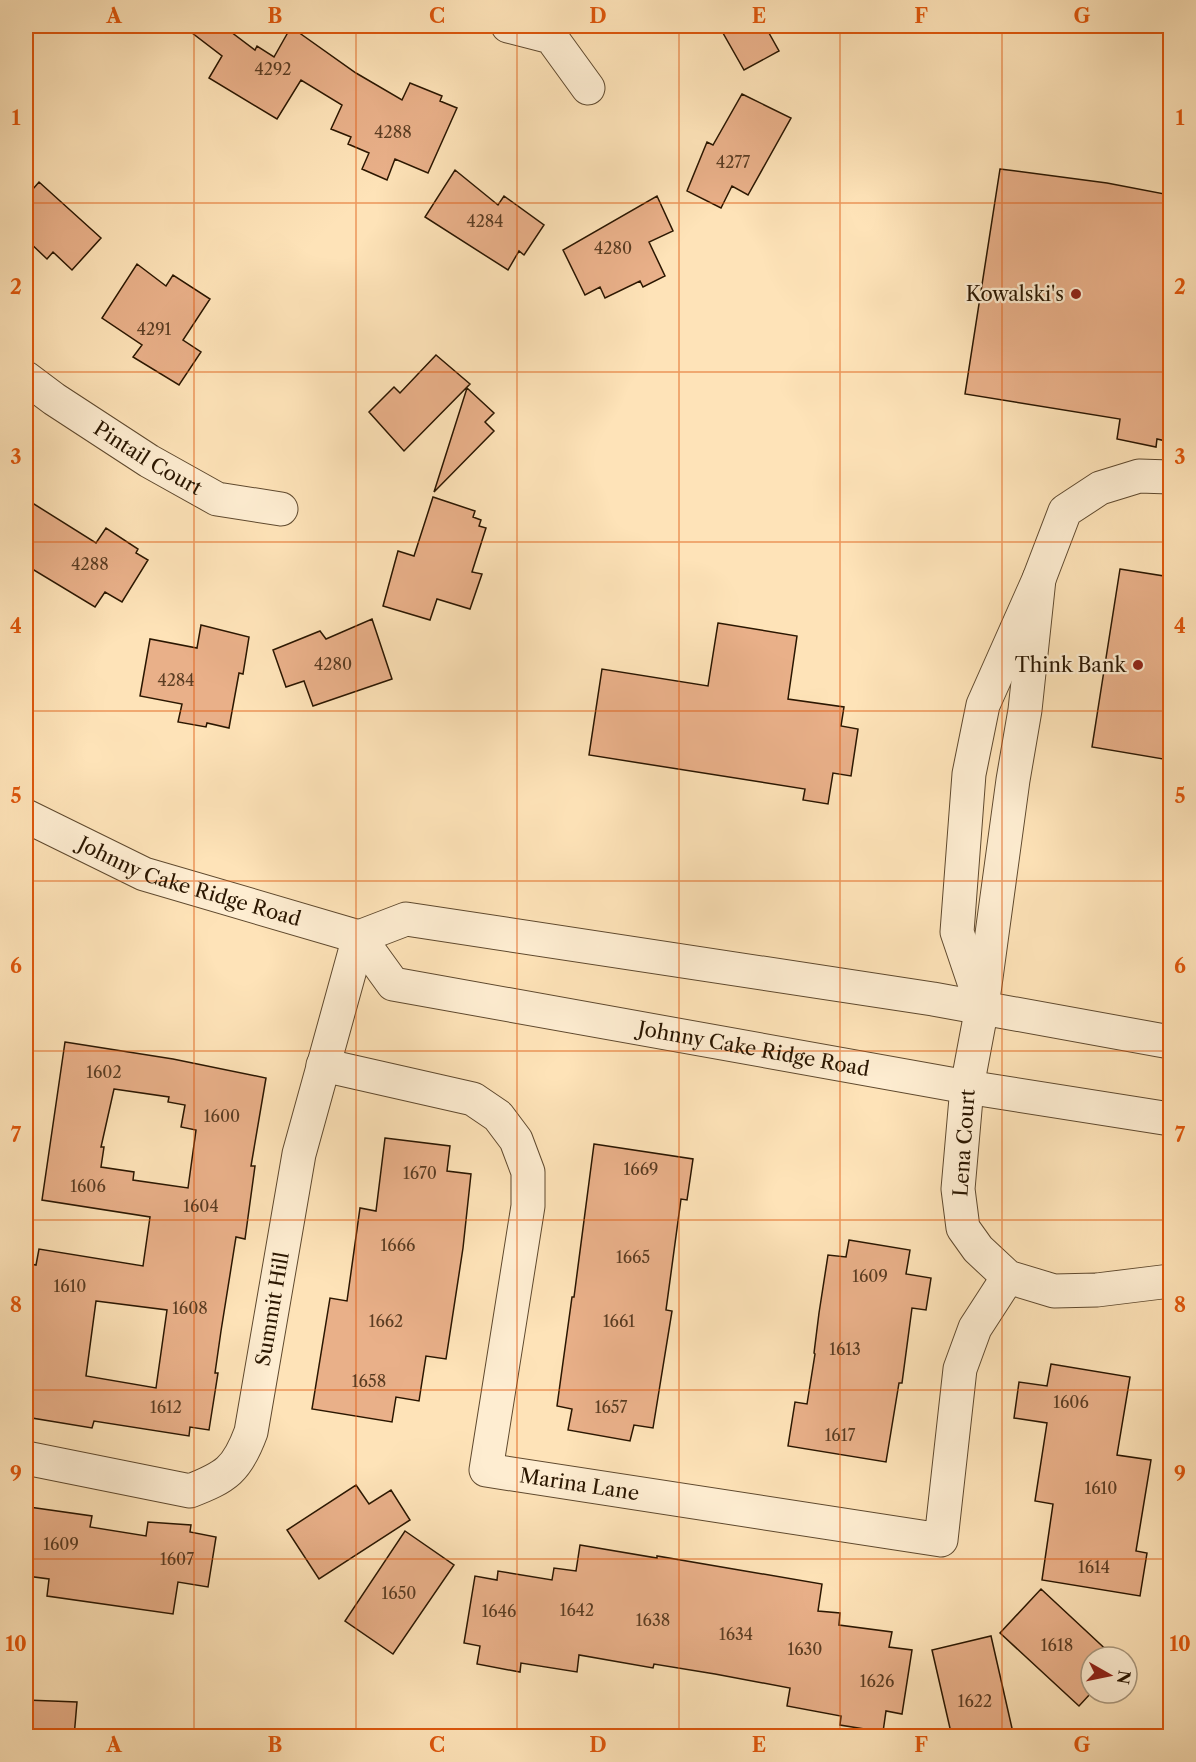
<svg xmlns="http://www.w3.org/2000/svg" width="1196" height="1762" viewBox="0 0 1196 1762" font-family="'Libre Caslon Text',serif">
<rect width="100%" height="100%" fill="#fee3b8"/>
<filter id="stains"><feTurbulence type="fractalNoise" baseFrequency=".00333" numOctaves="4"/><feColorMatrix values="0 0 0 0 .2 0 0 0 0 .09 0 0 0 0 .02 0 0 0 .5 -.17"/></filter>
<radialGradient id="worn" r=".72"><stop offset=".6" stop-color="#630" stop-opacity="0"/><stop offset="1" stop-color="#630" stop-opacity=".3"/></radialGradient>
<path fill="#e9b089" stroke="#2a1600" stroke-width="1.5" fill-rule="evenodd" d="M183,26H223L255,50L257,46L274,57L291,27L356,73L402,100L410,83L442,96L440,101L457,108L428,173L395,159L387,180L362,169L369,153L348,144L351,137L331,129L342,105L301,80L277,119L209,78L222,56Z
M719,26H765L779,51L744,70Z
M742,94L791,118L748,195L732,186L721,208L687,191L707,142L713,145Z
M1000,169L1107,183L1170,195V442L1157,439L1156,447L1117,439L1120,419L965,394Z
M455,170L498,205L504,196L544,225L524,255L519,251L508,270L425,217Z
M39,182L101,238L72,270L53,252L47,259L26,239V197Z
M657,196L673,231L649,242L665,276L643,287L640,281L605,298L600,287L585,295L563,250Z
M137,264L166,286L173,275L210,299L183,340L201,352L179,385L133,357L142,345L102,318Z
M436,355L470,384L404,451L369,412L394,387L400,393Z
M467,388L494,413L485,422L494,431L434,492Z
M433,497L475,511L473,517L481,520L479,526L486,528L472,572L482,574L470,609L437,599L430,620L383,606L398,551L414,556Z
M26,499L96,543L106,528L138,549L136,553L148,560L122,602L105,592L95,607L34,570H26Z
M1120,569L1170,577V741L1166,740L1163,759L1092,747Z
M372,619L392,679L313,706L304,681L286,687L273,650L320,631L326,639Z
M718,623L797,636L788,699L844,707L841,726L858,729L851,776L833,773L828,804L803,800L805,789L589,755L602,669L708,686Z
M201,625L249,637L243,674L239,673L229,728L207,723L206,727L178,722L182,704L140,696L150,639L197,648Z
M65,1042L173,1059L266,1078L251,1166H255L245,1239L236,1237L221,1331L215,1373H218L209,1430L190,1427L189,1436L94,1421L92,1428L26,1417V1263L36,1265L39,1249L143,1266L150,1217L42,1200ZM114,1089L169,1097L168,1102L185,1105L181,1127L196,1130L188,1188L133,1180L134,1172L101,1167L104,1147H101ZM96,1301L167,1310L156,1388L86,1376Z
M385,1138L450,1146L447,1171L471,1174L463,1248L446,1359L426,1356L419,1401L396,1397L392,1422L312,1409L330,1298L347,1301L360,1208L376,1211Z
M594,1144L693,1159L687,1200L681,1199L666,1310L672,1311L653,1428L634,1425L630,1441L568,1430L572,1409L557,1406L572,1297H574Z
M849,1240L910,1250L906,1274L931,1278L926,1310L912,1308L902,1383H899L886,1462L788,1446L795,1402L807,1404L815,1354L814,1353L819,1313L828,1255L846,1257Z
M1051,1364L1130,1377L1117,1455L1151,1460L1136,1551L1147,1553L1140,1596L1042,1580L1053,1504L1035,1501L1047,1423L1014,1418L1019,1382L1047,1386Z
M356,1485L369,1504L391,1490L410,1520L319,1579L287,1530Z
M29,1507L92,1516L90,1527L146,1536L148,1522L191,1525L190,1532L216,1537L208,1587L178,1582L173,1614L47,1596L49,1579L27,1576L29,1559H26V1530Z
M405,1531L454,1565L393,1654L345,1621Z
M580,1545L657,1558V1556L822,1584L818,1611L840,1613L839,1625L892,1632L889,1647L912,1650L902,1714L886,1711L883,1732L840,1725L841,1716L787,1706L790,1688L715,1674L654,1664L653,1668L579,1655L577,1672L521,1663L520,1672L477,1664L480,1646L464,1643L475,1576L497,1580L498,1571L552,1580L554,1568L576,1571Z
M1041,1589L1114,1657H1091V1693L1079,1706L1000,1633Z
M991,1636L1014,1737H952L932,1650Z
M26,1700L77,1702L74,1737H26Z"/>
<g fill="none" stroke-linecap="round" stroke-linejoin="round">
<defs>
<g id="minor">
<path d="M508,26L551,37L588,88"/>
<path id="s1" d="M26,378L54,399L149,461L217,499L281,509"/>
<path d="M1039,579L1025,710L1013,780L982,1007L967,1087L958,1189L963,1228L978,1249L1008,1277L1054,1291L1097,1290L1170,1281"/>
<path d="M980,1000L957,932L969,774L983,705L1039,579L1065,511L1100,488L1139,476L1170,477"/>
<path id="s2" d="M323,1065L473,1099L498,1116L516,1140L528,1172V1206L486,1470L941,1540L960,1369L975,1328L1008,1277"/>
<path id="s3" d="M26,1458L190,1491C226,1477 237,1470 251,1432L299,1154L359,937"/>
</g>
<g id="tertiary">
<path id="s4" d="M26,816L144,874L359,937L393,984L967,1087L1170,1119"/>
<path d="M359,937L406,919L933,999L1170,1042"/>
</g>
</defs>
<use href="#minor" stroke="#5f492e" stroke-width="35"/>
<use href="#tertiary" stroke="#5f492e" stroke-width="35"/>
<use href="#minor" stroke="#feedd1" stroke-width="33"/>
<use href="#tertiary" stroke="#feedd1" stroke-width="33"/>
</g>
<path fill="none" stroke="#de560b" stroke-width="1.5" stroke-opacity="0.55" d="M194,26V1736M356,26V1736M517,26V1736M679,26V1736M840,26V1736M1002,26V1736M26,203H1170M26,372H1170M26,542H1170M26,711H1170M26,881H1170M26,1051H1170M26,1220H1170M26,1390H1170M26,1559H1170"/>
<g fill="#8f2418" stroke="#feedd1" stroke-width="2">
<circle cx="1076" cy="294" r="6"/>
<circle cx="1138" cy="665" r="6"/>
</g>
<g text-anchor="middle" stroke-width="4.5" stroke-linejoin="round" paint-order="stroke">
<g font-size="16" fill="#5a3c22">
<text x="273" y="75">4292</text>
<text x="393" y="138">4288</text>
<text x="733" y="168">4277</text>
<text x="485" y="227">4284</text>
<text x="613" y="254">4280</text>
<text x="154" y="335">4291</text>
<text x="90" y="570">4288</text>
<text x="333" y="670">4280</text>
<text x="176" y="686">4284</text>
<text x="104" y="1078">1602</text>
<text x="222" y="1122">1600</text>
<text x="641" y="1175">1669</text>
<text x="420" y="1179">1670</text>
<text x="88" y="1192">1606</text>
<text x="201" y="1212">1604</text>
<text x="398" y="1251">1666</text>
<text x="633" y="1263">1665</text>
<text x="870" y="1282">1609</text>
<text x="70" y="1292">1610</text>
<text x="190" y="1314">1608</text>
<text x="386" y="1327">1662</text>
<text x="619" y="1327">1661</text>
<text x="845" y="1355">1613</text>
<text x="369" y="1387">1658</text>
<text x="1071" y="1408">1606</text>
<text x="166" y="1413">1612</text>
<text x="611" y="1413">1657</text>
<text x="840" y="1441">1617</text>
<text x="1101" y="1494">1610</text>
<text x="61" y="1550">1609</text>
<text x="177" y="1565">1607</text>
<text x="1094" y="1573">1614</text>
<text x="399" y="1599">1650</text>
<text x="577" y="1616">1642</text>
<text x="499" y="1617">1646</text>
<text x="653" y="1626">1638</text>
<text x="736" y="1640">1634</text>
<text x="1057" y="1651">1618</text>
<text x="805" y="1655">1630</text>
<text x="877" y="1687">1626</text>
<text x="975" y="1707">1622</text>
</g>
<g font-size="20" fill="#2a1600" stroke="#feedd1" text-anchor="end">
<text x="1064" y="301">Kowalski's</text>
<text x="1126" y="672">Think Bank</text>
</g>
<g font-size="20" fill="#2a1600" stroke="#feedd1">
<text dy="7" stroke="none"><textPath href="#s1" startOffset="146">Pintail Court</textPath></text>
<text dy="7" stroke="none"><textPath href="#s4" startOffset="177">Johnny Cake Ridge Road</textPath></text>
<text dy="7" stroke="none"><textPath href="#s4" startOffset="780">Johnny Cake Ridge Road</textPath></text>
<text transform="translate(964 1143) rotate(-86)" y="7">Lena Court</text>
<text dy="7" stroke="none"><textPath href="#s3" startOffset="381">Summit Hill</textPath></text>
<text dy="7" stroke="none"><textPath href="#s2" startOffset="644">Marina Lane</textPath></text>
</g>
</g>
<rect width="1196" height="1762" fill="none" stroke="#fee3b8" stroke-width="66"/>
<g transform="translate(1109 1675) rotate(99)"><circle r="28" fill="#feedd1" stroke="#a9977d" stroke-width="1.5"/>
<path d="M0-4.5L10 22L0 15L-10 22Z" fill="#8f2418"/>
<text y="-9" font-size="16" font-weight="bold" text-anchor="middle" fill="#2a1600">N</text>
</g>
<rect x="33" y="33" width="1130" height="1696" fill="none" stroke="#de560b" stroke-width="2"/>
<g font-size="20" text-anchor="middle" font-weight="bold" fill="#de560b">
<text x="114" y="23">A</text>
<text x="275" y="23">B</text>
<text x="437" y="23">C</text>
<text x="598" y="23">D</text>
<text x="759" y="23">E</text>
<text x="921" y="23">F</text>
<text x="1082" y="23">G</text>
<text x="16" y="125">1</text>
<text x="1180" y="125">1</text>
<text x="16" y="294">2</text>
<text x="1180" y="294">2</text>
<text x="16" y="464">3</text>
<text x="1180" y="464">3</text>
<text x="16" y="633">4</text>
<text x="1180" y="633">4</text>
<text x="16" y="803">5</text>
<text x="1180" y="803">5</text>
<text x="16" y="973">6</text>
<text x="1180" y="973">6</text>
<text x="16" y="1142">7</text>
<text x="1180" y="1142">7</text>
<text x="16" y="1312">8</text>
<text x="1180" y="1312">8</text>
<text x="16" y="1481">9</text>
<text x="1180" y="1481">9</text>
<text x="16" y="1651">10</text>
<text x="1180" y="1651">10</text>
<text x="114" y="1752">A</text>
<text x="275" y="1752">B</text>
<text x="437" y="1752">C</text>
<text x="598" y="1752">D</text>
<text x="759" y="1752">E</text>
<text x="921" y="1752">F</text>
<text x="1082" y="1752">G</text>
</g>
<rect width="100%" height="100%" filter="url(#stains)"/>
<rect width="100%" height="100%" fill="url(#worn)"/>
</svg>
